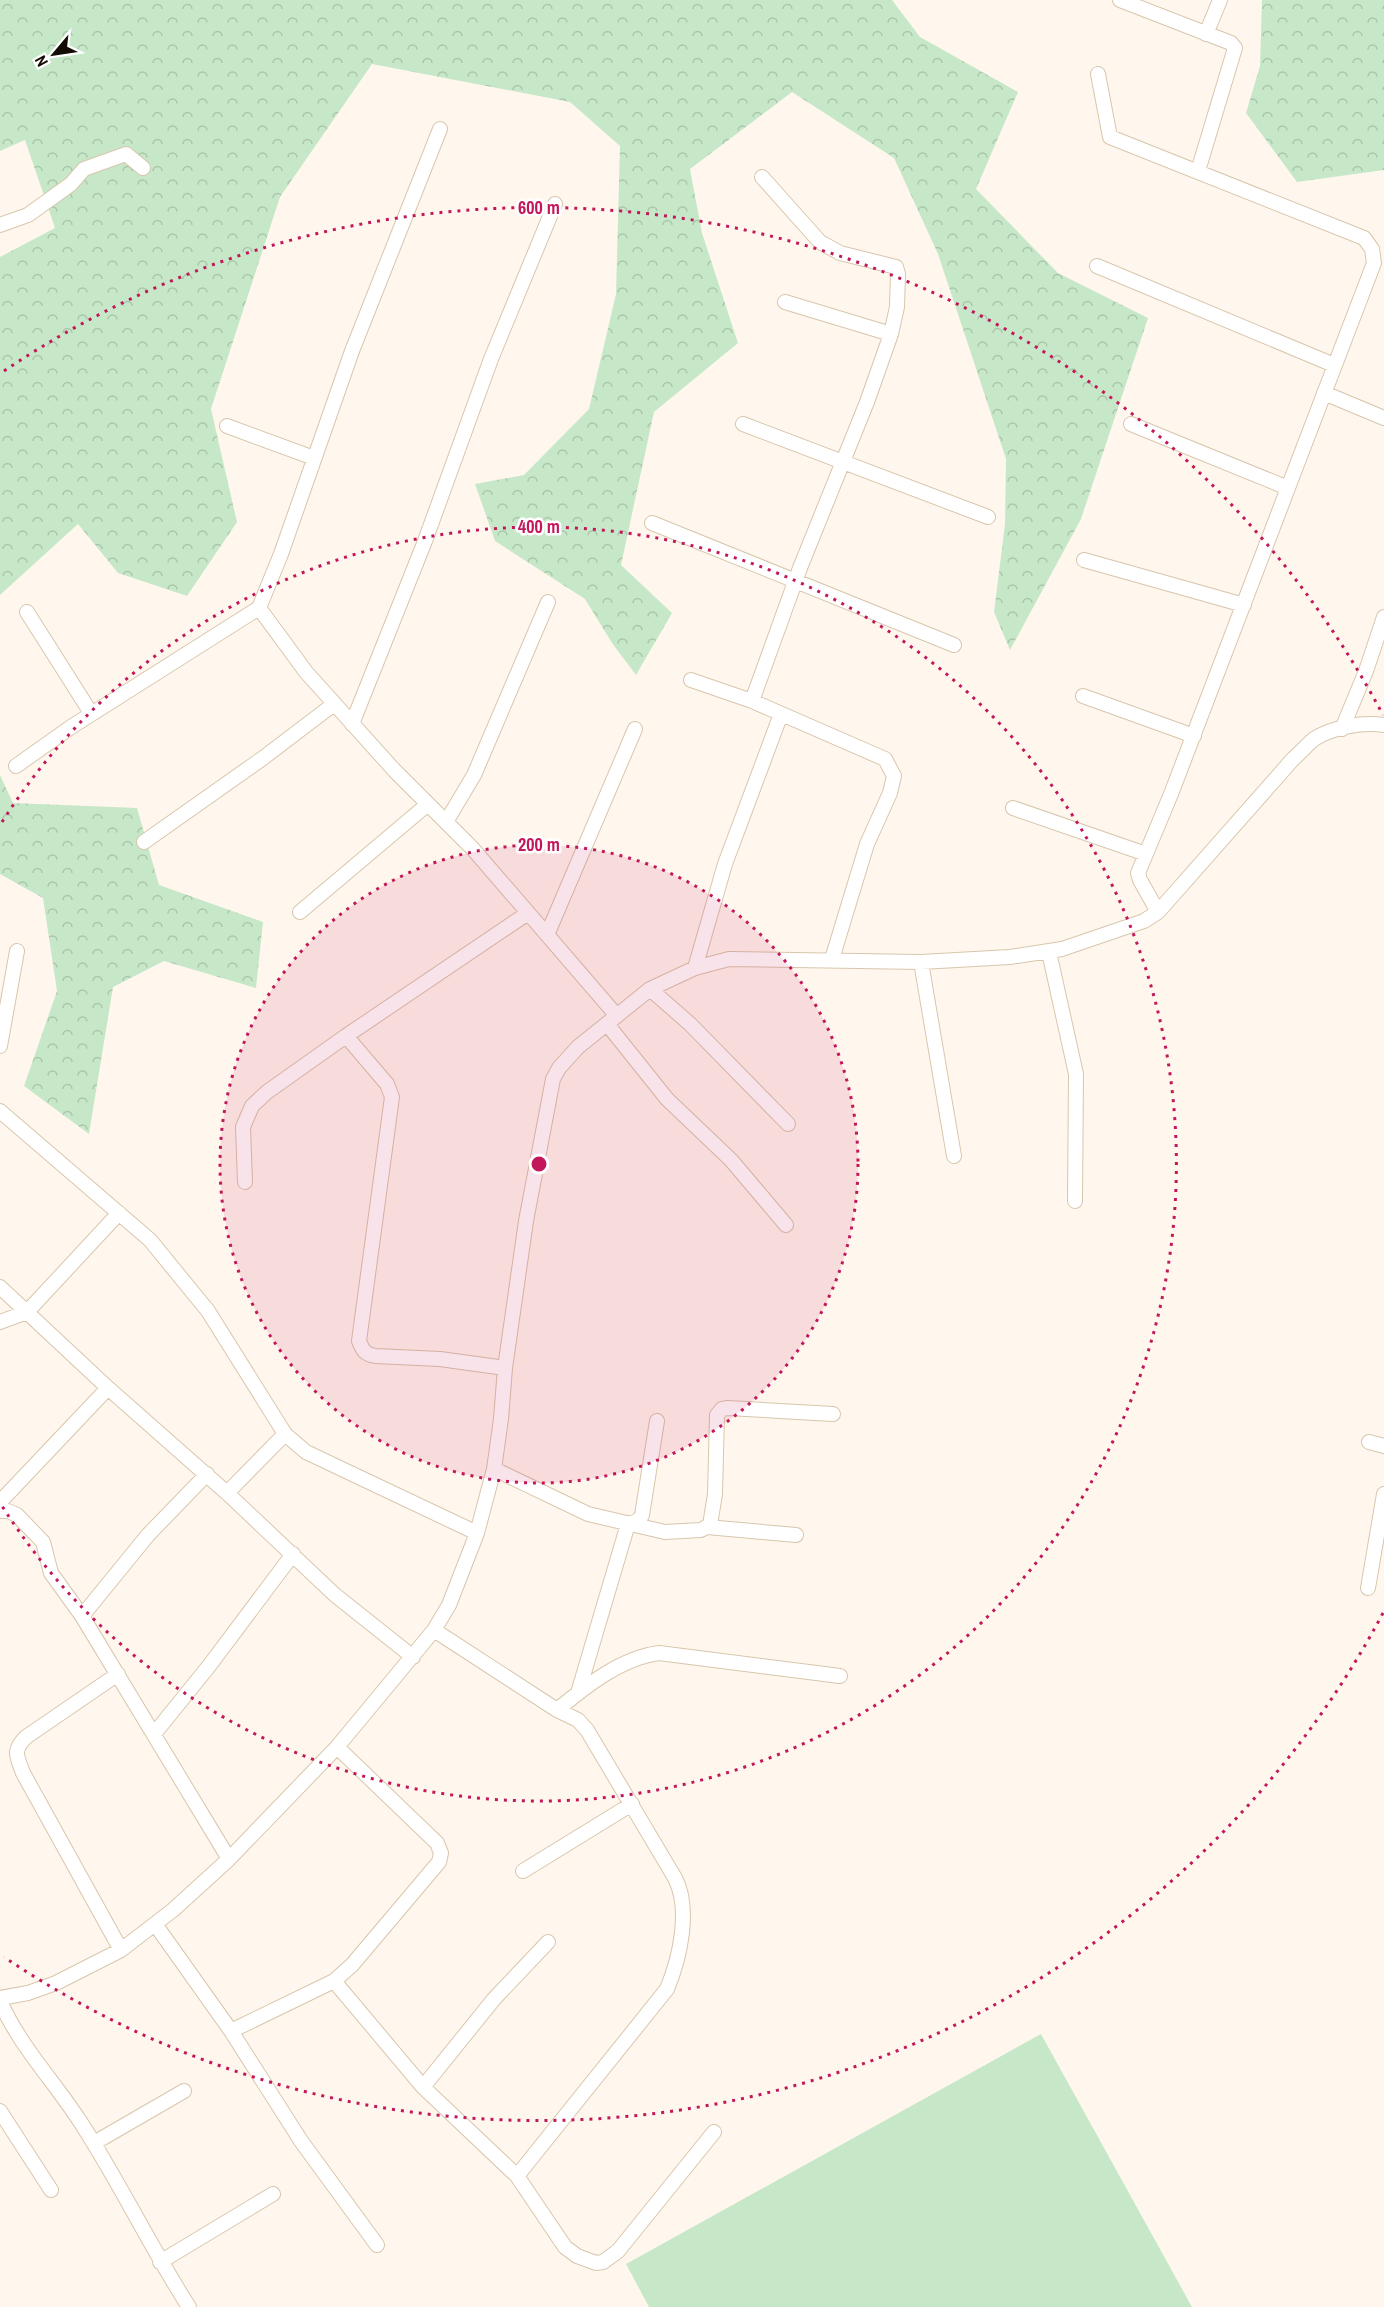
<svg xmlns="http://www.w3.org/2000/svg" width="1384" height="2307" viewBox="0 0 1384 2307" font-family="'Archivo Narrow',sans-serif">
<defs>
<pattern id="forest-crowns" width="20" height="18" patternUnits="userSpaceOnUse" patternTransform="scale(1.5)"><rect width="20" height="18" fill="#c7e8c8"/><path d="M2 6a3 3 0 1 1 6 0M12 15a3 3 0 1 1 6 0" fill="none" stroke="#aac6aa"/></pattern>
</defs>
<rect width="100%" height="100%" fill="#fff7ed"/>
<path fill="#c7e8c8" d="M1041,2034L1192,2307H649L626,2264Z"/>
<path fill="url(#forest-crowns)" d="M0,0H892L920,37L1018,92L976,189L1058,273L1148,318L1081,519L1010,650L994,612L1005,524L1006,459L938,254L894,158L792,92L690,169L702,233L738,343L654,412L621,565L672,613L636,675L612,643L585,599L495,541L475,484L524,475L589,409L616,294L620,146L570,102L372,64L280,197L211,409L237,522L187,596L118,573L78,524L0,595V257L55,228L25,140L0,151Z
M1262,0H1384V170L1297,182L1246,113L1260,66Z
M0,775L13,803L137,808L159,885L263,922L256,988L164,961L113,987L89,1134L24,1086L57,991L43,898L0,874Z"/>
<g fill="none" stroke-linecap="round" stroke-linejoin="round">
<defs>
<path id="minor" d="M1120,0L1231,43L1235,48L1198,171
M1206,34L1220,0
M1098,74L1110,137L1364,238L1372,249L1374,263L1171,794L1138,873L1140,880L1158,912
M440,129L352,351L281,554L259,608L306,672L394,770L473,849L617,1016
M0,225L28,215L71,184L84,169L126,154L143,168
M1097,266L1334,365
M785,302L891,334
M1324,393L1384,418
M743,424L988,517
M1131,424L1288,488
M227,426L314,458
M652,523L954,645
M1084,560L1244,605
M27,612L91,713
M691,680L752,701L885,759L894,776L890,793L867,844L832,959
M1083,696L1194,736
M752,701L800,568L867,402L891,334L897,307L898,274L896,267L840,253L820,242L762,177
M352,724L425,541L491,359L555,204
M1342,729L1366,671L1384,617
M16,766L71,727L259,608
M1013,808L1146,854
M446,822L474,775L548,602
M144,842L263,758L334,704
M300,912L428,804
M547,935L635,729
M1049,952L1076,1074L1075,1201
M921,962L954,1156
M695,968L725,864L781,714
M650,989L690,1024L788,1124
M607,1024L667,1099L731,1160L786,1225
M346,1036L387,1084L392,1097L359,1341C363,1351 365,1354 375,1356L440,1359L505,1368
M0,1046L17,951
M0,1111L150,1240L208,1311L285,1434L306,1452L477,1533
M245,1182L243,1127L252,1106L267,1092L346,1036L528,913
M0,1287L108,1388L227,1493L335,1595L413,1657
M0,1322L27,1312L119,1213
M1369,1442L1384,1446
M494,1469L588,1514L665,1532L701,1530L710,1525L715,1494L717,1415L722,1409L728,1408L833,1414
M227,1493L285,1434
M0,1502L108,1388
M0,1511H8L17,1515L43,1542L51,1573L82,1616L229,1859
M707,1527L796,1535
M1368,1588L1384,1494
M82,1616L148,1535L207,1474
M434,1630L557,1710L578,1720L587,1730L675,1878C691,1909 680,1958 667,1989L517,2176
M118,1674L26,1737C12,1751 17,1756 23,1773L121,1950
M578,1693L628,1524L638,1521L642,1515L657,1421
M557,1710C586,1686 621,1658 659,1653L840,1676
M154,1734L209,1666L293,1554
M523,1871L632,1804
M155,1924L231,2031L301,2141L377,2245
M334,1981L423,2087L517,2176L565,2247L577,2256L596,2263L603,2262L618,2251L714,2132
M0,1998L28,1993L56,1983L121,1950L173,1910L229,1859L337,1747L434,1630L449,1605L477,1533L494,1469L501,1419L505,1368L526,1221L553,1079L559,1068L578,1047L650,989L695,968L729,959L921,962L1010,957L1062,949L1144,921L1158,912L1293,759C1300,753 1307,745 1314,739C1333,727 1362,722 1384,725
M0,2001C20,2047 56,2083 83,2126C121,2185 151,2248 189,2307
M231,2031L334,1981L352,1965L439,1862L441,1853L437,1843L337,1747
M423,2087L494,1999L548,1942
M0,2111L51,2190
M94,2143L184,2091
M160,2262L273,2194"/>
</defs>
<use href="#minor" stroke="#d8c6ac" stroke-width="16"/>
<use href="#minor" stroke="#fff" stroke-width="14"/>
</g>
<circle cx="539" cy="1164" r="319" fill="#c2185b" fill-opacity=".12"/>
<g fill="none" stroke="#c2185b" stroke-width="3" stroke-dasharray="3 6">
<circle cx="539" cy="1164" r="319"/>
<path d="M2 822A637 637 0 1 1 2 1506"/>
<path d="M1383 1613A956 956 0 0 1 4 1957M4 371A956 956 0 0 1 1383 715"/>
</g>
<circle cx="539" cy="1164" r="9" fill="#c2185b" stroke="#fff" stroke-width="3"/>
<g font-size="18" text-anchor="middle" font-weight="bold" fill="#c2185b" stroke="#fff" stroke-width="5" stroke-linejoin="round" paint-order="stroke">
<text x="539" y="214">600 m</text>
<text x="539" y="533">400 m</text>
<text x="539" y="851">200 m</text>
</g>
<g transform="translate(54 54) rotate(241)" stroke="#ffffff" stroke-width="4.5" paint-order="stroke">
<path d="M0-4.5L10 22L0 15L-10 22Z" fill="#120c04"/>
<text y="-9" font-size="16" font-weight="bold" text-anchor="middle" fill="#120c04">N</text>
</g>
</svg>
